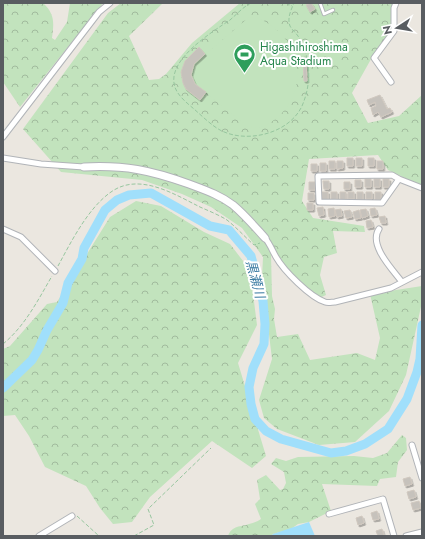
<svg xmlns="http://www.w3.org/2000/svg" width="425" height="539" viewBox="0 0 425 539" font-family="Jost,'Noto Sans JP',sans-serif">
<defs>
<pattern id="forest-crowns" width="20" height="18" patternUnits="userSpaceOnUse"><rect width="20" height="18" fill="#c2e3bd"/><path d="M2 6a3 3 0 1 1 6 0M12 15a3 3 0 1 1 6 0" fill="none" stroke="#a1bb9d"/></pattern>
<filter id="shadow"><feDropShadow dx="1.5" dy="2" stdDeviation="0" flood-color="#0004"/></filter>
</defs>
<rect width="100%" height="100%" fill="#ebe7e0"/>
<path fill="url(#forest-crowns)" d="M3,3H43C55,14 54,23 52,38L55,40L67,22L70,3H103L20,107L3,82Z
M121,3H163L129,36L149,80L159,79L166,74L192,43L240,3H392V30L377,52H375L352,93L368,123L399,116L422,95V186L388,170L378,155L309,159L302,201L313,218L364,226L365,232L333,231L337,253L324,257L320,275L326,295L315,300L284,271L271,254L272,296L275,309L274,319L277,337L298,334L310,360L357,353L375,360L380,338L370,294L422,286V302L406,375L389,411L355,442L319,445L277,429L264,418L259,400L272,359L262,277L263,257L242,228L211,207L182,194L142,180L61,172L23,129L108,13Z
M136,201L161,206L204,232L230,244L250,270L257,325L238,363L266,456L252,468L212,441L150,497L132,522L113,524L100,508L86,486L45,467L29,436L15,415L3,416V349L10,346L47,304L57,302L110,217Z
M402,435L406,438L407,450L398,462L396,477L380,479L377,486L322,484L331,511L309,522L298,524L291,529L273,534L271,536H228C232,525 241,527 249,524C254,523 258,521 261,519L255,504L260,499L257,480L266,475L280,490L283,489L286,483L284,472L271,464L276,458L286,461L298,457L354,456L373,458L387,453Z"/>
<path fill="#c2e3bd" d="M248,18C258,17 265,21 273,27C301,47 306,88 282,113C275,120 266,127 256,128L247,126L195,84L191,75L194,64Z"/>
<path fill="#a0dffb" d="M309,522L315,536H271L273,534Z"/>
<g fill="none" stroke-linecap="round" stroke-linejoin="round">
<path stroke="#a0dffb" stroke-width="9" d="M3,388L32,360L38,350L47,330L63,303L68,283L82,259L84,248L105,210L117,200L129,195L151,193L210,226L229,230L251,256L263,301L265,324L264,344L253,368L249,387L251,404L255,419L266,431L281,439L331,453L346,451L365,444L388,429L407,399L417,372L420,359L422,325"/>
</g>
<path fill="#c6c2bc" stroke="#d0c8bf" filter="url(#shadow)" d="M311,3L315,9L310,12L306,5Z
M199,47L205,54L194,64L191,75L195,84L206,92L200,100L186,89L183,83L181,72L185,61Z
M303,61H306L307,81H304Z
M380,95L387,109L390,108L392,112L381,117L378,112L373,115L371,108L376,106L375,102L369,105L367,100Z
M347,158H353V166H347Z
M356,158H362V166H356Z
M368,158H374V166H368Z
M329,161H335V169H329Z
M337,161H343V168L337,169Z
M377,161H383V169H377Z
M320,163H326V171H320Z
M311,164H317V171H311Z
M365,179H371V187H365Z
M374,179H380V187H374Z
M383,179H389V187H383Z
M355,180H361V187H355Z
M323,181H329V189H324Z
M309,182H315V190H309Z
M344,182H350V189H344Z
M322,192H328V200H322Z
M331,192H337V200H331Z
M340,192H346V200H340Z
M348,192H354V199H348Z
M357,192H363V200H357Z
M366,192H372V199H366Z
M375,192H381V200H375Z
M308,193H314V200H308Z
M307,203H313V210H307Z
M323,207L324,215L319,216L317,208Z
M334,208L335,216L329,217L328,209Z
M375,208L377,215L371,216L370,209Z
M341,209L342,216L337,217L335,210Z
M366,209L368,216L362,218L360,210Z
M350,210L352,217L346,218L344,211Z
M359,210L361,218L355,219L353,212Z
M385,216L386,223H381L379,217Z
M371,220L373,227L367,228L366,221Z
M410,477L412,484L405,486L403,479Z
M414,490L416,497L409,499L407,492Z
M419,501L421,508L413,510L411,503Z
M377,511L379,519L373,520L371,513Z
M362,516L364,523L358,525L356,518Z
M382,529L384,536H378L376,531Z"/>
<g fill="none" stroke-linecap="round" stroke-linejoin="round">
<defs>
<path id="service" d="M320,3L324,14L333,10"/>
<path id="minor" d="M391,82L374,58L394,31V8L396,3
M3,137L99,12L110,3
M3,158L41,164L84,167
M392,175L399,179L382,203L319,202L318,176Z
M399,179L422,188
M3,229L21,237L55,271
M379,229C368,245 393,270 402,282
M265,238C270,244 272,250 276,257C284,271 310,297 325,302C328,303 332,302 335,302L391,288L422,272
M412,445L422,478
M329,514L383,499L394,536
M39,536L72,516
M406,536L422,532"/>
<path id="tertiary" d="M84,167C125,165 150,170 189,184C205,190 220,195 233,205C245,215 255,227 265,238"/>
</defs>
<use href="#service" stroke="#b1b4b8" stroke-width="4.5"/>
<use href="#minor" stroke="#b1b4b8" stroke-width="7"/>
<use href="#tertiary" stroke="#b1b4b8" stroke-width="9"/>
<path stroke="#97c69f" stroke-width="1" stroke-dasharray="4 2" stroke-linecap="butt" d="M251,3C243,7 237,14 230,20C212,32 170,58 174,83C175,94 187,103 194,109C202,116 211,125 220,130C246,144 289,134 302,106C312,83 311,57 298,36C296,33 292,30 290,26C287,18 291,10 294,3
M286,3L292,6
M58,266C71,242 88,208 111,192C139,172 174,194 200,207C209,211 219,215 227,220C237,228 245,237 254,245L260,243
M3,344C25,326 38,300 52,276
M77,516L99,536
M134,536L154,525L148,509L211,448"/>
<use href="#service" stroke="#fff" stroke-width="2.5"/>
<use href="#minor" stroke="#fff" stroke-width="5"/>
<use href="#tertiary" stroke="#fff" stroke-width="7"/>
</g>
<defs>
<symbol id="stadium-pin" viewBox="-11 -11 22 30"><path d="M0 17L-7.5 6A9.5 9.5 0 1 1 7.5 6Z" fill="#2e9e5b" stroke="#fff"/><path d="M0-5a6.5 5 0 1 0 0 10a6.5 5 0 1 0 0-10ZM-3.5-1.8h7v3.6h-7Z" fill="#fff"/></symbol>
</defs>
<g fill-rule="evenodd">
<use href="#stadium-pin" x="232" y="42" width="25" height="34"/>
</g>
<g text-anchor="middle" stroke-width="4" stroke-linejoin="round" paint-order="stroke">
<g font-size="12" fill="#27864d" stroke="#fff" text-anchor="start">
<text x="260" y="51">Higashihiroshima<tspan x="260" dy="14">Aqua Stadium</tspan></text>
</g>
<g font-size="13" font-style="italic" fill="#3c7ca3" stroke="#fff">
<text transform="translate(256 279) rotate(75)" y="5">黒瀬川</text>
</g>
</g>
<rect width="425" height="539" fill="none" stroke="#595d61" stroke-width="8"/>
<g transform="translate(397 28) rotate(258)" stroke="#ffffff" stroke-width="3" paint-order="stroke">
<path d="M0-3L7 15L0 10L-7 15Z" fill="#595d61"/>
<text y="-6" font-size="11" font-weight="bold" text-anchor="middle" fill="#595d61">N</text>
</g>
</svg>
